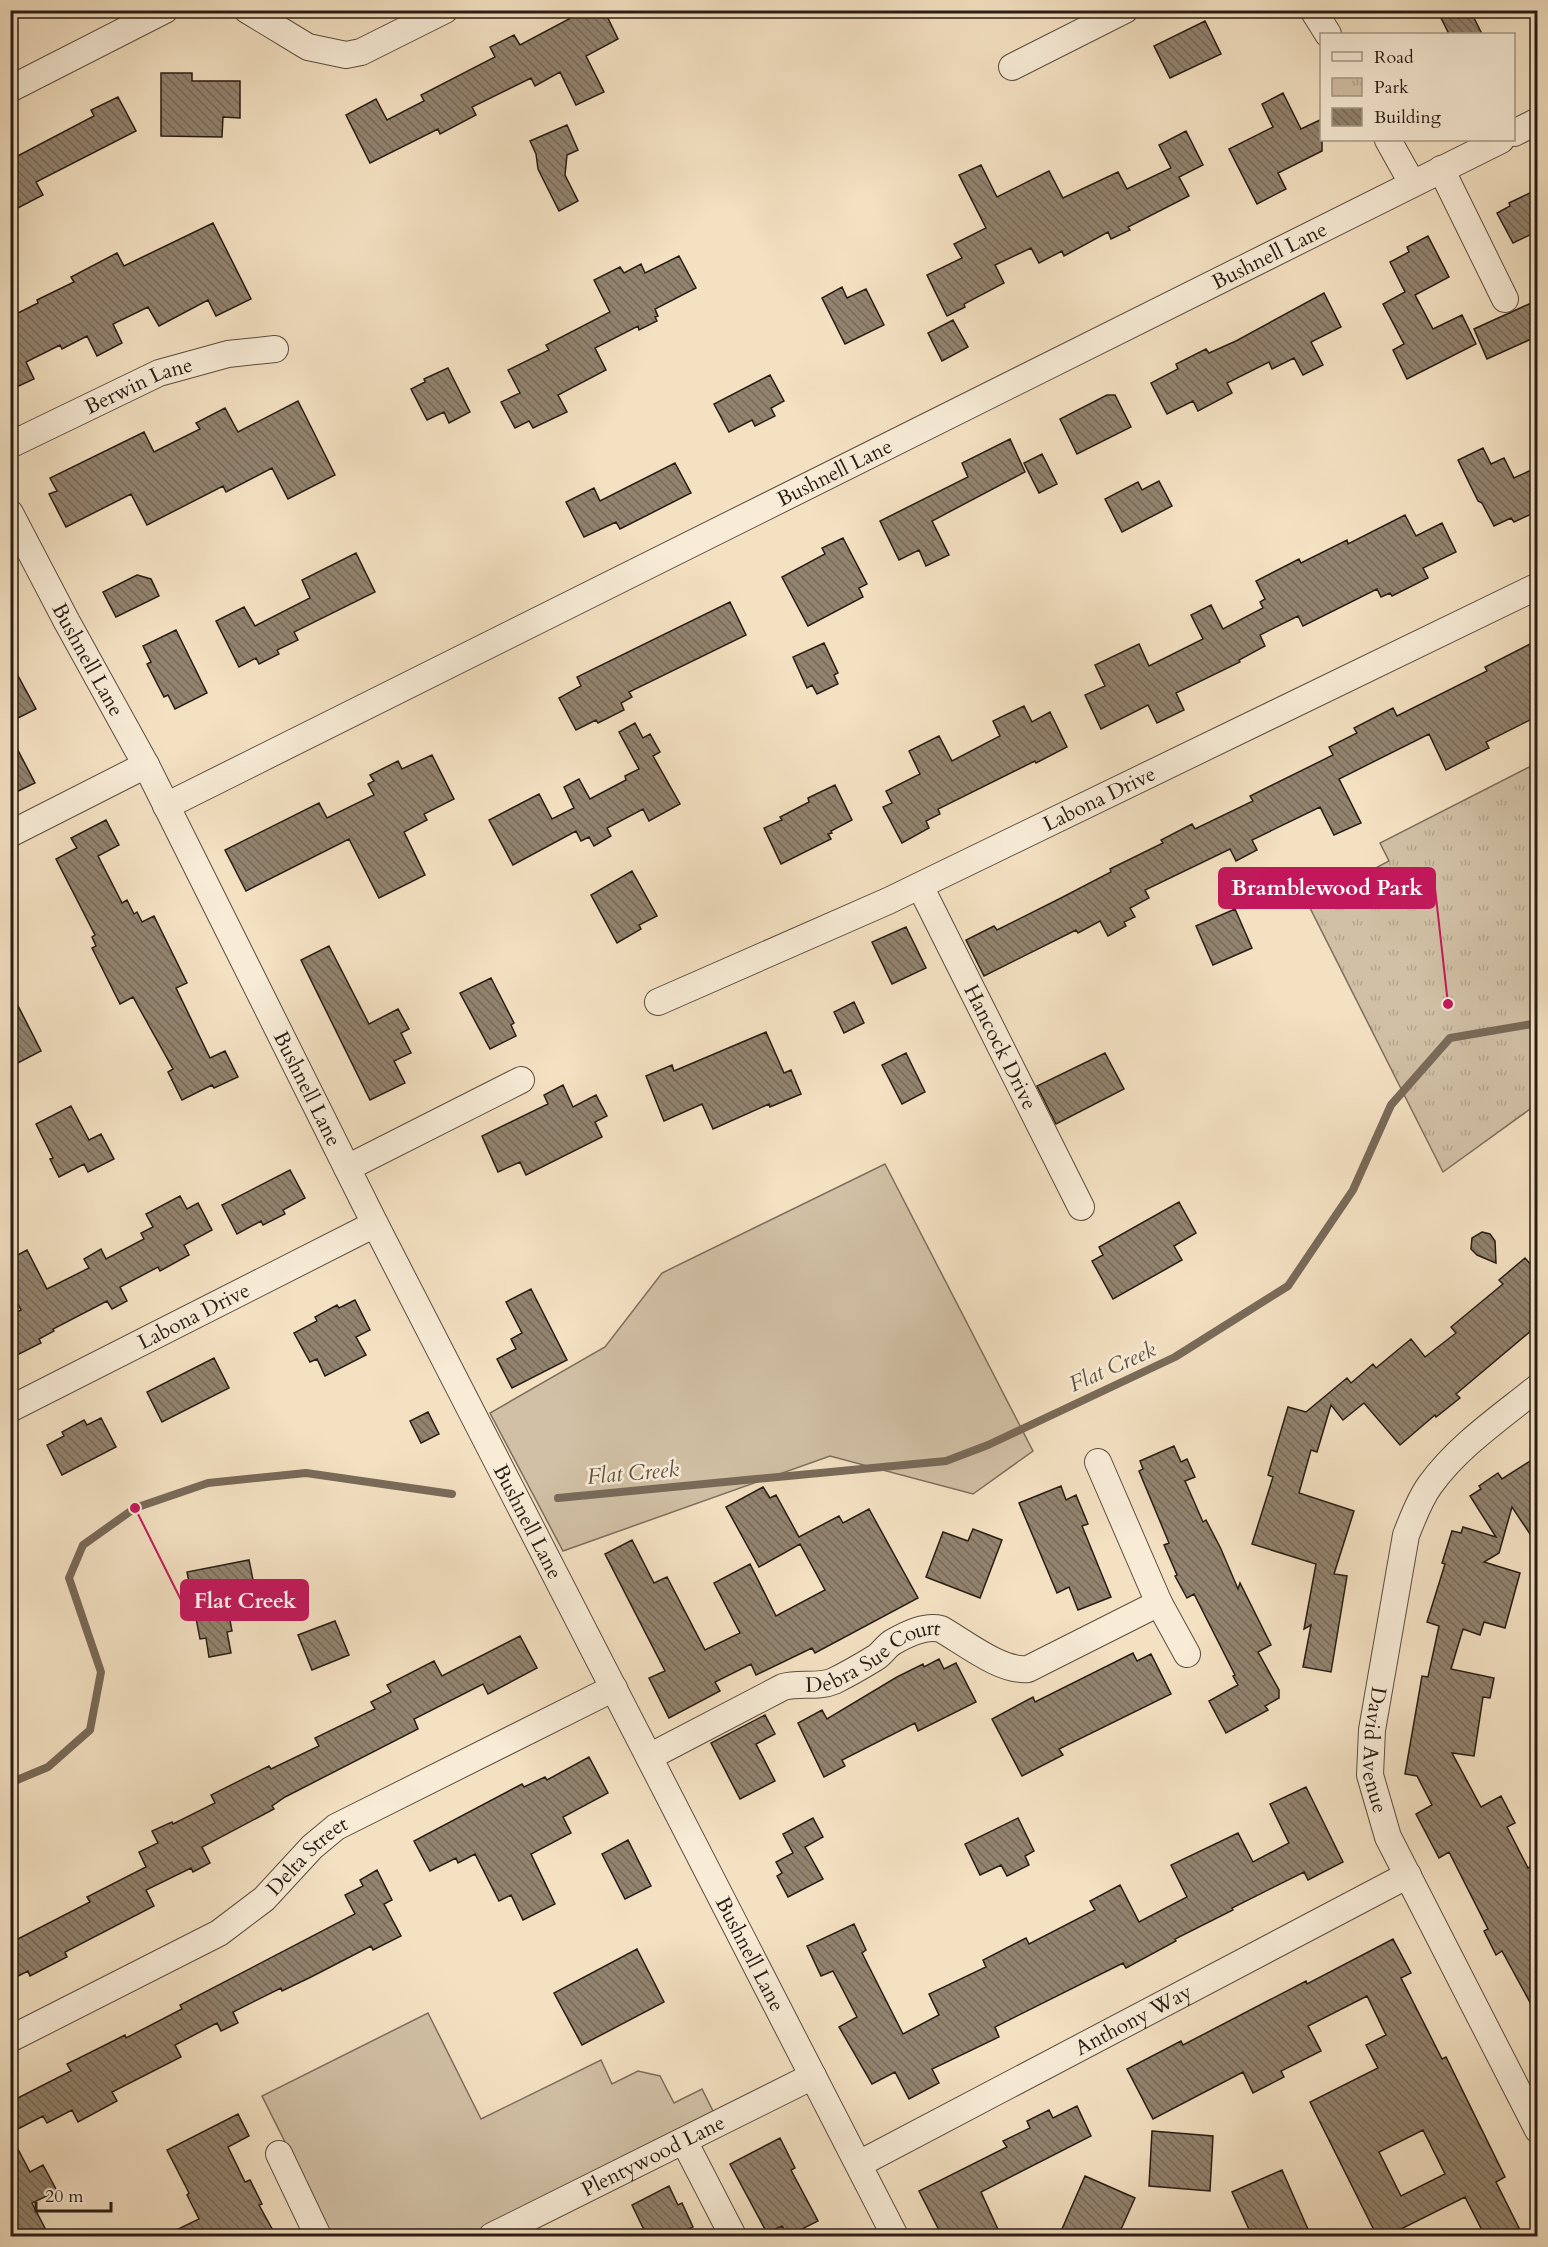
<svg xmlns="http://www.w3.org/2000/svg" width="1548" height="2247" viewBox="0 0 1548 2247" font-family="Cardo,serif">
<defs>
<pattern id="park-tufts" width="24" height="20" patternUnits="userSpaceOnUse" patternTransform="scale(1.5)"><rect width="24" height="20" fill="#d1c0a5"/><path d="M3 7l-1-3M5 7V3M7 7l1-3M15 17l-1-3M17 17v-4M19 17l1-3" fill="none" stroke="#b3a58d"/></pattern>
<pattern id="building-back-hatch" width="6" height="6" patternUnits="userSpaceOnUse" patternTransform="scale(1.5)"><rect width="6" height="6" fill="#92836f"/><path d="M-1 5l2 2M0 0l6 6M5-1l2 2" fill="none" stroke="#776b5a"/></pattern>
</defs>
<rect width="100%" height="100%" fill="#f4e1c2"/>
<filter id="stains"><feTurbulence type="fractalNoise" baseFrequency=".00333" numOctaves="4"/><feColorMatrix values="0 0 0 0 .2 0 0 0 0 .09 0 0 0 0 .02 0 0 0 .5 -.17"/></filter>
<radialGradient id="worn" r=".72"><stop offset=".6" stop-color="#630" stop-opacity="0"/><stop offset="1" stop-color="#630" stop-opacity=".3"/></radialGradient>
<path fill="#d1c0a5" stroke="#7c6e5d" stroke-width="1.5" d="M885,1164L1033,1451L973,1494L830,1456L563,1551L490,1413L605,1347L662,1273Z
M428,2013L481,2119L601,2060L612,2084L638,2071L660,2076L674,2103L702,2089L714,2113L468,2236H332L262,2096Z"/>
<path fill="url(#park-tufts)" stroke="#7c6e5d" stroke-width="1.5" d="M1537,763V1104L1443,1172L1308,904L1389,861L1380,843Z"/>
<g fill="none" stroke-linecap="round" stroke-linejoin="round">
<path stroke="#796a59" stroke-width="8" d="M558,1498L946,1461L988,1445L1175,1357L1288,1286L1353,1190L1391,1105L1450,1038L1538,1023
M10,1783L48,1767L90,1730L101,1672L69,1578L83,1545L135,1508L208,1483L306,1473L452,1494"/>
</g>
<path fill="url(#building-back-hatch)" stroke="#281d15" stroke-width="1.5" fill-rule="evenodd" d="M564,10H604L618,39L586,56L604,92L576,105L560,72L535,86L531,78L472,107L476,115L440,134L438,129L370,163L346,115L376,99L387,120L424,101L421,95L495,57L490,47L514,35L520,45L569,19Z
M1437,10H1470L1482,34H1449Z
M1205,21L1221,54L1170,78L1154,46Z
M161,73H192V81H240V118L223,117L222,137L161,136Z
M1283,93L1301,129L1322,119V151L1278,173L1286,189L1257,204L1229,149L1273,127L1262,104Z
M118,97L136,131L36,182L43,195L10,212V160L94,116L91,110Z
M567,125L578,150L567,155L565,175L578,201L559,211L538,169L536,154L530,141Z
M1186,131L1203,165L1179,177L1189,196L1128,227L1130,230L1111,239L1108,232L1064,256L1062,251L1039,263L1031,248L995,265L1004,283L964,304L965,307L947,316L927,275L962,258L954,244L986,228L959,175L981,165L997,197L1049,171L1063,198L1118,172L1127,189L1171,168L1159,145Z
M1538,189V231L1513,243L1497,213L1510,206L1509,203Z
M213,223L251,299L216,316L208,300L159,326L148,307L113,324L122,343L97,356L87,336L62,349L60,345L26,362L34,379L10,390V317L38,303L37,300L74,282L71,277L117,253L124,266Z
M1428,236L1449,277L1415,295L1433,329L1462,315L1476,344L1407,379L1393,350L1404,344L1383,304L1405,292L1390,262L1409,252L1407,247Z
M679,256L696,288L655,309L658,316L655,317L657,321L639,330L638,326L595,348L606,370L558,395L567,412L533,428L529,421L515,428L501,402L520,393L508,370L549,350L546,345L610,312L594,280L620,267L624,273L641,264L645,273Z
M842,287L847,298L866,289L884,325L845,344L822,298Z
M1324,293L1341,327L1311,342L1323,365L1303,375L1294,358L1272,369L1269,362L1227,383L1232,393L1198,411L1193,401L1167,414L1151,383L1178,369L1176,364L1206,349L1209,353L1236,341Z
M1538,300V336L1487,359L1474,329Z
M953,320L968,347L942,361L928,333Z
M448,368L470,412L449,423L444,412L427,420L411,389L425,382L424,379Z
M770,375L784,401L771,408L775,416L755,426L752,420L729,432L714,404Z
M1107,395H1115L1131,427L1077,454L1060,419Z
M298,401L335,475L288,499L272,468L226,492L223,486L147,525L131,494L66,527L49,494L57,491L50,478L144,432L154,452L200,429L196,423L225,408L238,432Z
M1010,439L1025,472L932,521L949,555L926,566L919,550L899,560L880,521L968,477L962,463Z
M1483,448L1491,464L1504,458L1514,478L1538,467V511L1514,522L1511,518L1494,526L1482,503L1478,501L1458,460Z
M1042,454L1057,484L1039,493L1024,463Z
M675,463L691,493L620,529L616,522L584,537L566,502L594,488L600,501Z
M1159,481L1172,506L1122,532L1105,499L1138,482L1142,490Z
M1405,515L1416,536L1442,523L1456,552L1423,568L1428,578L1392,596L1390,593L1381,597L1377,589L1303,626L1298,616L1260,635L1265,646L1239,660L1240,662L1176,693L1184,710L1157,723L1148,705L1101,729L1085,695L1105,686L1095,665L1139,644L1149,666L1203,639L1191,615L1211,605L1223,629L1263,608L1260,602L1265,599L1256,581L1299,559L1301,563L1347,540L1348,544Z
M843,538L867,584L859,588L863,597L808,626L782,577L825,554L822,548Z
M356,553L375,592L294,632L298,640L277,650L279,654L259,664L256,658L239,667L216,621L244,607L255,626L310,598L302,580Z
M137,575L151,579L159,596L116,617L103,592Z
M730,602L746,635L629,692L632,697L621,703L624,710L598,723L596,720L576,730L559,698L581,686L577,677Z
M176,630L207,693L175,709L168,695L164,697L147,664L151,662L143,646Z
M1538,640V716L1486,742L1489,748L1446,770L1429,734L1339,779L1361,823L1334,835L1320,807L1252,840L1257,850L1236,861L1230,849L1145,890L1149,898L1130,908L1135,917L1124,922L1126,926L1108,936L1100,921L1078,933L1076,930L984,976L966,940L994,926L997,930L1061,898L1111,872L1110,869L1163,843L1161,840L1192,824L1195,829L1253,801L1250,796L1333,755L1329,747L1357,733L1354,728L1393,708L1397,716L1487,671L1485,667Z
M824,643L838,673L834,675L838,684L817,694L812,685L807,688L793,657Z
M10,661L36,709L10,722Z
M1024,706L1032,722L1050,712L1067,747L1036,763L1035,761L938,809L940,814L926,821L929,828L902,843L883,807L892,803L886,791L920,774L909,751L939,736L952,761L1000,736L993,721Z
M635,723L643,738L650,734L660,752L653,756L680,804L649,821L643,809L607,828L611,836L594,846L589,837L581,841L576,831L513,865L489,820L539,794L552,819L574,808L564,787L579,779L590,799L626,780L625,776L639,769L619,732Z
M10,735L35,783L10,795Z
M432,755L454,799L424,814L427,820L404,832L425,875L379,898L349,839L246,891L225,850L319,803L327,818L374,795L368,784L374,781L370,775L398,761L402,769Z
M835,785L852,820L831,831L832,833L828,834L831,839L781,864L764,828L782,820L780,817L809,802L808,798Z
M106,820L119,845L98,856L122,903L127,900L134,914L137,912L142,922L154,916L187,983L176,988L210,1058L225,1051L238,1077L214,1088L212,1085L182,1100L168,1072L173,1069L133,997L120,1004L92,948L96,946L92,937L95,935L56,859L77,848L71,838Z
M632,871L657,916L639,925L641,929L617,943L591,895Z
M1235,909L1252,948L1213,965L1196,926Z
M906,927L926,968L892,984L872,942Z
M329,946L369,1024L398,1009L409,1029L401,1033L411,1053L394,1061L405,1083L370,1100L301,960Z
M491,978L514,1023L511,1025L516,1036L490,1049L460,993Z
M10,990L41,1051L10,1067Z
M854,1002L864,1023L844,1033L834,1012Z
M766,1032L784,1073L791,1070L801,1094L770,1107L769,1104L713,1129L702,1104L664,1121L646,1076L672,1065L674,1071Z
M906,1053L925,1092L902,1104L882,1065Z
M1105,1053L1124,1089L1056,1124L1037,1086Z
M563,1085L573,1107L596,1095L607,1116L595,1122L602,1137L526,1175L520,1162L498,1172L482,1136L548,1104L544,1095Z
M71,1106L89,1140L101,1134L114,1159L88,1172L84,1164L59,1177L50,1159L53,1158L36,1124Z
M290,1170L305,1198L283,1210L285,1214L263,1225L261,1221L237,1234L222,1205Z
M180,1196L187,1209L198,1203L212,1230L184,1245L189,1255L160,1271L158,1267L120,1287L127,1301L112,1309L107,1301L53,1329L54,1331L39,1339L41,1343L17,1355L10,1343V1316L21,1310L10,1289V1259L27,1250L47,1289L89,1268L84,1259L101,1249L106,1259L144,1239L141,1233L153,1227L146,1214Z
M1179,1202L1196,1233L1174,1246L1182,1260L1113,1299L1092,1261L1103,1255L1099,1247Z
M1482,1232L1490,1234L1495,1241L1496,1263L1477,1255L1471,1249L1472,1238Z
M1525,1258L1538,1273V1325L1456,1394L1460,1398L1436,1417L1435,1415L1400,1445L1364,1403L1343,1420L1331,1405L1317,1452L1311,1450L1299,1493L1354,1511L1334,1574L1347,1576L1331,1672L1303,1667L1311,1625L1304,1629L1316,1564L1252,1544L1273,1477L1268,1475L1288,1407L1306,1412L1347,1378L1351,1383L1373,1364L1376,1368L1411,1339L1425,1357L1456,1333L1451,1327L1503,1284L1499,1280Z
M531,1289L567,1360L512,1388L497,1359L516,1349L511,1339L522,1333L506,1302Z
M355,1300L370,1330L356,1337L366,1355L325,1376L317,1359L310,1362L294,1333L317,1321L315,1317L337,1305L339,1308Z
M214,1358L229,1388L162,1422L147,1392Z
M428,1412L439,1434L421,1443L410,1421Z
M101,1418L116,1447L62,1475L47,1445L64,1436L62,1432L84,1420L87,1425Z
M1174,1446L1181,1462L1187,1459L1195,1477L1185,1481L1203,1522L1206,1520L1221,1549L1238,1589L1240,1583L1271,1645L1258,1652L1279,1690V1698L1265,1706L1268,1710L1226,1733L1209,1701L1238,1685L1233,1676L1235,1675L1194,1594L1187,1598L1175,1576L1177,1575L1164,1545L1169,1543L1139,1471L1143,1469L1140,1461Z
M1538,1456V1546L1512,1507L1499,1553L1484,1562L1520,1573L1505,1628L1484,1622L1480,1635L1463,1629L1451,1669L1494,1678L1490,1698L1483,1697L1474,1756L1452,1753L1481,1807L1501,1796L1515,1823L1507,1827L1528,1868L1538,1863V2017L1502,1951L1496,1955L1484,1931L1488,1929L1449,1852L1439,1858L1416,1814L1432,1805L1417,1776L1405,1774L1422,1676L1428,1677L1439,1626L1427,1622L1445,1564L1442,1563L1452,1531L1461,1533L1463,1527L1496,1537L1470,1496L1481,1489L1479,1486L1498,1473L1502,1479Z
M1061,1486L1066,1500L1076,1495L1088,1524L1082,1526L1111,1597L1078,1610L1069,1587L1057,1593L1019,1503Z
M763,1487L770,1498L776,1495L799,1537L839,1516L843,1523L869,1509L918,1598L815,1653L812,1648L756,1675L751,1664L715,1682L720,1691L669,1718L649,1678L665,1671L605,1554L632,1540L654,1583L667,1577L705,1650L740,1633L714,1583L750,1564L776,1616L825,1590L800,1544L759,1567L726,1507Z
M973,1529L1002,1540L980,1598L926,1577L943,1532L968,1541Z
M249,1560L254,1585L235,1589L237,1597L226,1599L232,1631L227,1632L231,1653L209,1657L206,1638L200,1639L187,1572Z
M335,1621L349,1655L312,1670L298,1635Z
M520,1636L537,1668L488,1694L483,1684L414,1719L418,1729L285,1797L272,1806L274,1809L202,1847L210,1863L193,1872L191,1868L146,1890L154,1906L65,1952L67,1957L30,1976L28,1971L10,1980V1943L90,1902L87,1897L146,1867L139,1852L158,1843L152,1831L172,1822L173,1824L215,1803L211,1795L269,1766L271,1769L319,1746L315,1738L375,1709L371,1702L391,1692L387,1685L434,1661L442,1676Z
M1133,1653L1137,1661L1151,1654L1171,1694L1059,1749L1063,1755L1022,1776L992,1719L1033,1697L1035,1702Z
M939,1659L944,1669L956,1663L976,1702L918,1731L915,1723L842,1760L845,1766L824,1777L798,1723L822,1710L827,1719L897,1677L923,1664L924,1667Z
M765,1715L775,1734L756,1744L775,1781L740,1799L711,1743Z
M589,1757L608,1793L563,1817L571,1833L531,1854L555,1904L523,1920L511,1895L499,1901L475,1854L458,1863L456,1858L430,1871L414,1841L522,1784L524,1787L545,1777L547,1780Z
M1306,1787L1343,1862L1308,1880L1304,1872L1232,1908L1233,1910L1175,1939L1176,1941L1126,1968L1123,1963L995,2027L999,2037L932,2069L939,2083L909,2099L895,2072L872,2084L839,2027L857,2017L833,1971L821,1976L807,1946L854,1924L866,1950L862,1953L903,2034L939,2015L929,1994L986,1967L983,1960L1026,1938L1029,1944L1095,1910L1090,1901L1120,1885L1139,1922L1187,1897L1171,1865L1238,1833L1253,1862L1289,1843L1270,1804Z
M813,1818L823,1837L805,1847L823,1879L788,1897L777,1876L782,1873L776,1862L793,1853L783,1834Z
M1018,1818L1034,1851L1025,1856L1029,1865L1007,1876L1001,1865L980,1875L965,1844Z
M628,1840L651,1886L625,1899L602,1854Z
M377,1870L392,1900L384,1904L401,1936L373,1950L371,1946L311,1977L282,1991L281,1988L233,2012L238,2023L221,2031L217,2023L175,2045L181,2057L112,2092L117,2101L78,2122L72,2110L47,2123L43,2116L10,2133V2102L71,2071L67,2064L125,2035L126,2038L182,2009L180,2005L355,1914L345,1895L363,1886L360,1880Z
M1393,1939L1411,1973L1401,1978L1442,2059L1446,2057L1505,2177L1496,2182L1523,2236H1485L1465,2197L1387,2236H1377L1310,2102L1378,2068L1366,2045L1386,2035L1367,1996L1308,2026L1321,2051L1281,2071L1284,2077L1253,2093L1243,2072L1153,2119L1127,2069L1181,2041L1183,2045L1306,1981L1307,1984ZM1423,2130L1445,2174L1401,2196L1379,2152Z
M637,1949L664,2002L582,2045L554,1993Z
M1077,2106L1091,2136L981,2192L1001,2236H942L919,2191L1007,2147L1003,2141L1030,2128L1027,2121L1049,2110L1053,2118Z
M238,2114L249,2136L228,2147L245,2182L250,2180L262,2204L259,2205L276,2236H164L199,2219L187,2195L189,2193L167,2150Z
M1152,2131L1213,2136L1210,2191L1149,2186Z
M10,2134L30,2172L43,2165L57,2191L32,2203L49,2236H10Z
M780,2138L795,2168L791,2170L818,2221L788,2236L782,2226L767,2233L730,2164Z
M1282,2170L1311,2236H1252L1232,2192Z
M1085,2176L1135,2198L1118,2236H1059Z
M669,2186L678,2205L682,2203L693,2227L675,2236H647L632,2205Z"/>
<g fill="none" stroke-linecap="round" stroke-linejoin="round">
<defs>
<g id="minor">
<path d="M247,10L308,47L346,55L361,52L445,10"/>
<path d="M1313,10L1328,34"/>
<path d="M1012,67L1125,10"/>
<path d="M10,89L165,10"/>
<path d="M1514,133L1538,121"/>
<path d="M1388,140L1412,183"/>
<path d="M1441,169L1505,299"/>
<path id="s1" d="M10,445L159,373L228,354L275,349"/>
<path id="s2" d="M10,513L67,622L146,765L375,1224L895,2236"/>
<path id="s3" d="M166,806L1501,140"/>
<path d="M10,834L146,765"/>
<path id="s4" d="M920,886L1081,1207"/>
<path id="s5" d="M658,1002L888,901L1538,586"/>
<path d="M347,1168L521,1080"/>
<path id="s6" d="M1538,1387C1501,1417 1458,1446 1430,1485C1419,1500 1413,1518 1406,1535L1372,1730L1370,1775L1388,1837L1538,2130"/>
<path id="s7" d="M10,1409L375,1224"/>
<path d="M1098,1462L1159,1603"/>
<path id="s8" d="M649,1757L783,1687C799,1682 818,1688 834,1681C848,1674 862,1666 875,1658C882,1654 886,1646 893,1642C907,1634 925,1625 941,1629C964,1642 1001,1672 1028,1669L1159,1603L1187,1654"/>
<path id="s9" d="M10,2039L219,1933L264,1899L312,1847L336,1827L614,1688"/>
<path d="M684,2141L733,2236"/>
<path d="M279,2154L318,2236"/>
<path id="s10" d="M859,2164L1408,1875"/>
<path id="s11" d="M492,2236L813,2076"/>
</g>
</defs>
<use href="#minor" stroke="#5b4e40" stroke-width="28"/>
<use href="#minor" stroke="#f8ecd7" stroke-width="26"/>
</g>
<g text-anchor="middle" stroke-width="5" stroke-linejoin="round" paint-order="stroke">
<g font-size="21" fill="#281d15" stroke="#f8ecd7">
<text dy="7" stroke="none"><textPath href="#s3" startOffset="1233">Bushnell Lane</textPath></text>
<text dy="7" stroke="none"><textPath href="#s1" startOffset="142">Berwin Lane</textPath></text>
<text dy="7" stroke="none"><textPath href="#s3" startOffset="747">Bushnell Lane</textPath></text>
<text dy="7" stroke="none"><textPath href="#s2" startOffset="166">Bushnell Lane</textPath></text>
<text dy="7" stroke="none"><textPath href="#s5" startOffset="486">Labona Drive</textPath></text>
<text dy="7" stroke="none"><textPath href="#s4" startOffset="180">Hancock Drive</textPath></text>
<text dy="7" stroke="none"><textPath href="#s2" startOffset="648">Bushnell Lane</textPath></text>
<text dy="7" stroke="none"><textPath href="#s7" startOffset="206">Labona Drive</textPath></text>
<text dy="7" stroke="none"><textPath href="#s2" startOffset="1134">Bushnell Lane</textPath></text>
<text dy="7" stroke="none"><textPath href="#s8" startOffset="249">Debra Sue Court</textPath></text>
<text dy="7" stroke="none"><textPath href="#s6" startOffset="420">David Avenue</textPath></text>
<text dy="7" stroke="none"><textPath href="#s9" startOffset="352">Delta Street</textPath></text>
<text dy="7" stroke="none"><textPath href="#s2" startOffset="1620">Bushnell Lane</textPath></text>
<text dy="7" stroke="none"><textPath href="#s10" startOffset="310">Anthony Way</textPath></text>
<text dy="7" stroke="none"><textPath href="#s11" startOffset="180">Plentywood Lane</textPath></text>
</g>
<g font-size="22" font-style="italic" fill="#5e5143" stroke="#f8ecd7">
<text transform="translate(1112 1366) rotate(-24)" y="8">Flat Creek</text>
<text transform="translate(633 1472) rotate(-5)" y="8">Flat Creek</text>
</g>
</g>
<path fill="none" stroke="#c2185b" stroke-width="2" d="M1448 1004L1435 888M135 1508L181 1600"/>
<g fill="#c2185b" stroke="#f8ecd7" stroke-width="2">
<circle cx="1448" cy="1004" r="6"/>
<circle cx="135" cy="1508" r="6"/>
</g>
<g fill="#c2185b" stroke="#c2185b" stroke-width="2">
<rect x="1219" y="868" width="216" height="40" rx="6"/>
<rect x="181" y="1580" width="127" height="40" rx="6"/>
</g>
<g font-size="22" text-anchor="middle" font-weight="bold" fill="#fff">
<text x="1327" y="895">Bramblewood Park</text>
<text x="245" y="1608">Flat Creek</text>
</g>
<rect width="1548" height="2247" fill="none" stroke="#f4e1c2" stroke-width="36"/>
<rect x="12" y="12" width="1524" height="2223" fill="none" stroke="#281d15" stroke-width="3"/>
<rect x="18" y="18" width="1512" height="2211" fill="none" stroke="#281d15" stroke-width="1.5"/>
<rect x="1320" y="33" width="195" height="108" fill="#f8ecd7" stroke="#a59989" stroke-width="1.5"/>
<rect x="1332" y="52" width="30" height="9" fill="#f8ecd7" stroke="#a59989" stroke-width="1.5"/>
<text x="1374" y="63" font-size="18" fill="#281d15">Road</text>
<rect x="1332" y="78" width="30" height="18" fill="url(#park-tufts)" stroke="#a59989" stroke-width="1.5"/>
<text x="1374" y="93" font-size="18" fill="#281d15">Park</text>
<rect x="1332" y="108" width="30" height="18" fill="url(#building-back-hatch)" stroke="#a59989" stroke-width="1.5"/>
<text x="1374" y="123" font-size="18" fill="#281d15">Building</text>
<path d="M36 2202v9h75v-9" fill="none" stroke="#281d15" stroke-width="3"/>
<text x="45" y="2202" font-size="18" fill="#281d15" stroke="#f8ecd7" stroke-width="4.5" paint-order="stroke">20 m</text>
<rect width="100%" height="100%" filter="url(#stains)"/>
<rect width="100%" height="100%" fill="url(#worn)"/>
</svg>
